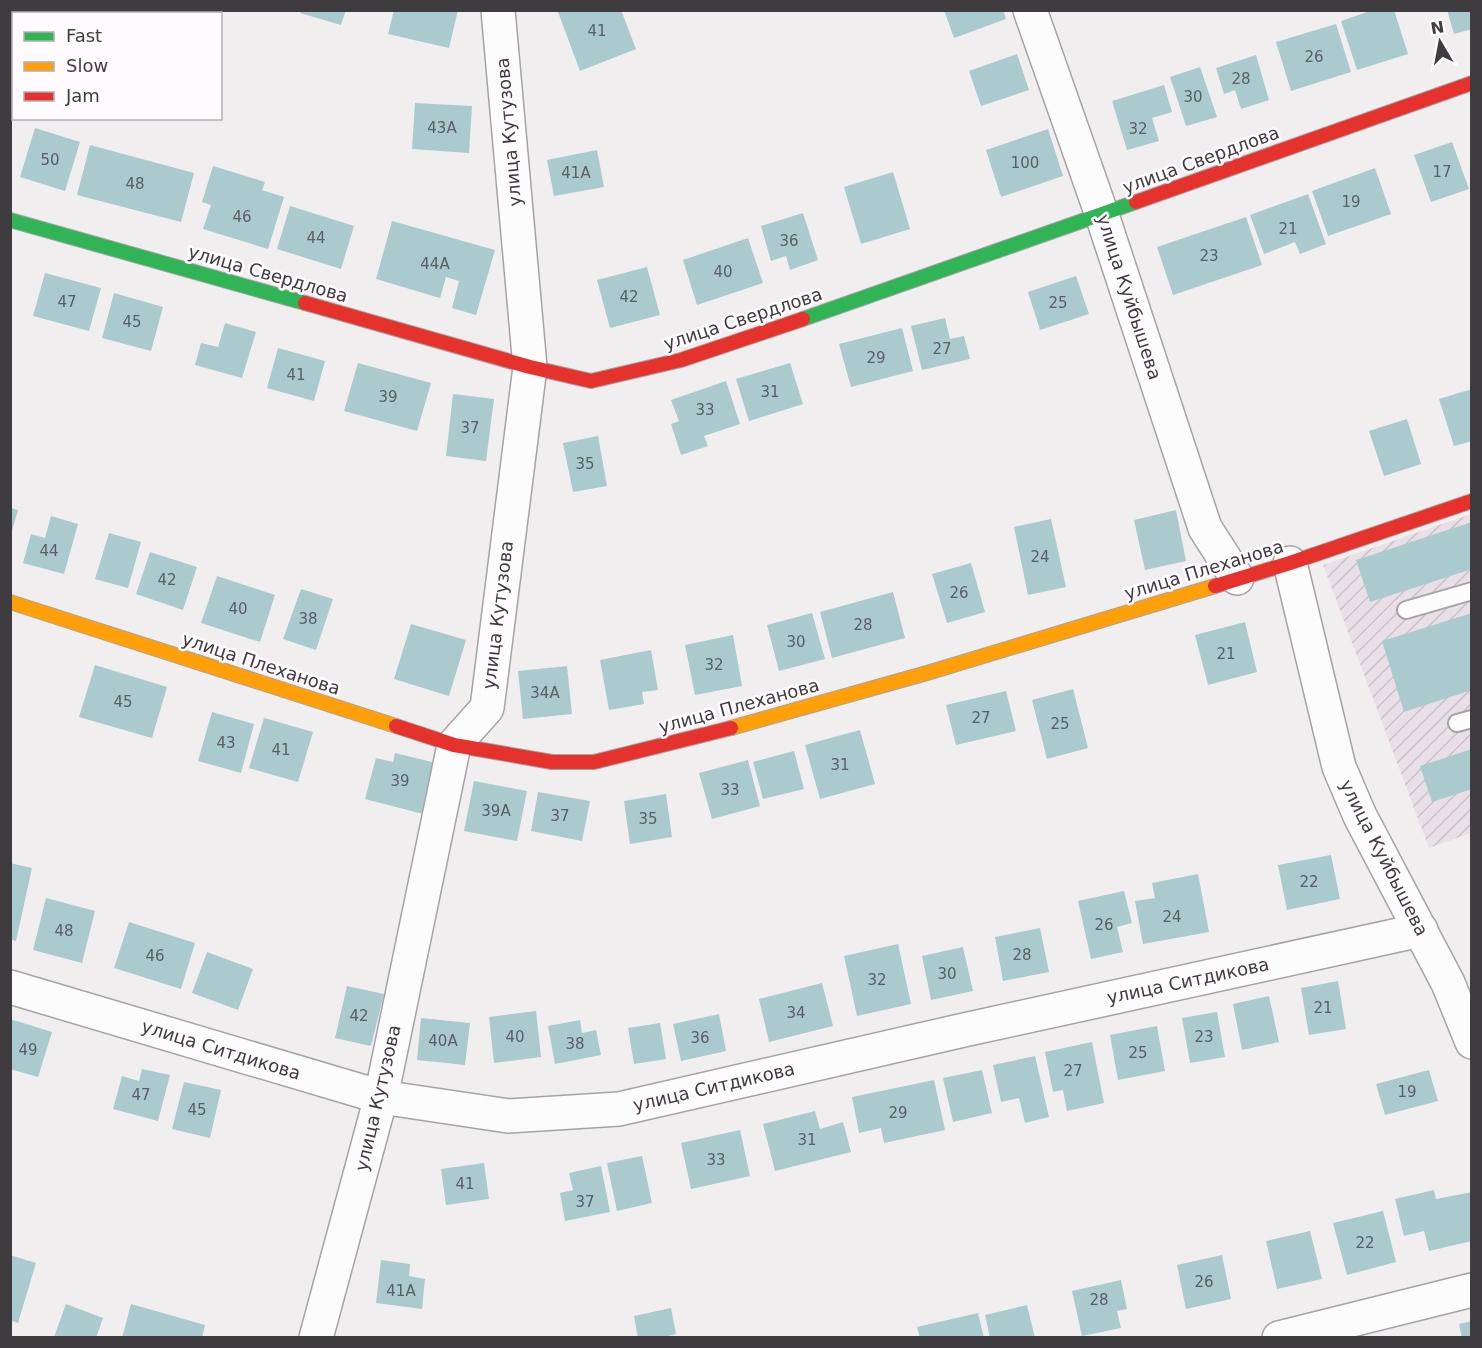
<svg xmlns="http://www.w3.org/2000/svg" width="1482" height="1348" viewBox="0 0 1482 1348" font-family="'DejaVu Sans',sans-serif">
<defs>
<pattern id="industrial-furrows" width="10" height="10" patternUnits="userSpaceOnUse" patternTransform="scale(1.5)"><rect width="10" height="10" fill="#e8e0e6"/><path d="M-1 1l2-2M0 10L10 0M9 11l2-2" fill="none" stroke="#c8c1c6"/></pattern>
</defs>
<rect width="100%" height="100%" fill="#f1eef0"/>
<path fill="url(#industrial-furrows)" d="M1471,514V833L1429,848L1323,565Z"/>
<path fill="#abcacd" d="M301,10H346L341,25L300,13Z
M394,10H458L449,48L388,34Z
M562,10H621L636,49L580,71L558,12Z
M944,10H1003L1006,19L954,38Z
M1373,10H1394L1408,54L1357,70L1341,21Z
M1447,10H1472V29L1454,34Z
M1336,24L1351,72L1291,91L1276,42Z
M1017,54L1029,90L981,106L969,71Z
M1256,55L1269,100L1241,109L1235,90L1224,94L1216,68Z
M1200,67L1217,117L1186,126L1170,77Z
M1164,85L1172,112L1152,118L1159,141L1127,150L1112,101Z
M415,103L472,106L469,153L412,149Z
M35,128L80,142L65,191L20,177Z
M1048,129L1063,176L1001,197L986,150Z
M1452,142L1469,189L1431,202L1414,155Z
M90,145L194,173L181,222L77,195Z
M597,150L604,187L554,196L547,160Z
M213,166L265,182L262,190L284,197L268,249L203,229L211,205L202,202Z
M1375,168L1391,214L1328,236L1312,191Z
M893,172L910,229L861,244L844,187Z
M1308,194L1326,244L1300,254L1295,242L1264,254L1250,215Z
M290,206L354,226L341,269L277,249Z
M803,213L818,260L790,270L786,256L771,261L761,226Z
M1246,217L1262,265L1173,295L1157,247Z
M392,221L495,250L476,315L452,308L459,281L446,277L440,298L376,279Z
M748,238L763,283L697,305L683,260Z
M647,267L660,315L610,328L597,280Z
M45,273L101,288L89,331L33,316Z
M1076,276L1089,314L1040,330L1028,292Z
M114,293L163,307L151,351L102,338Z
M945,318L950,339L964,336L970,359L922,370L911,326Z
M225,323L256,332L242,378L195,365L201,343L218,347Z
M902,328L913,371L851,387L839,344Z
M278,348L325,361L314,401L267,388Z
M358,363L431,383L417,431L344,411Z
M790,363L803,404L749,421L736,379Z
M726,381L740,424L704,436L708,446L681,455L671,424L679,421L671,400Z
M1472,389V441L1454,446L1439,399Z
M453,394L494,399L486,461L446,456Z
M1407,419L1421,464L1384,476L1369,431Z
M598,436L607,486L573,492L563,443Z
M10,508L18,510L11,534H10Z
M1176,510L1186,561L1145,570L1134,520Z
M51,516L78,524L64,574L23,563L31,534L45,538Z
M1051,519L1066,587L1028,595L1014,527Z
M1472,522V569L1370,602L1356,560Z
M109,533L141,542L128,588L95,579Z
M150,552L197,567L183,610L136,594Z
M971,563L985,612L947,623L932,574Z
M217,576L275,595L260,642L201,623Z
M301,589L333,599L316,650L283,639Z
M893,592L905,638L832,658L820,612Z
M812,613L825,659L779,671L767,625Z
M1472,613V690L1404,712L1382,641Z
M1245,622L1257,672L1208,685L1195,635Z
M411,624L466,640L449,696L394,679Z
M733,635L742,686L695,695L685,645Z
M651,650L658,690L642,692L644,704L609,710L600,660Z
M95,665L167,687L152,738L79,717Z
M567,666L572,714L523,719L518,671Z
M1073,689L1088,748L1047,759L1032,700Z
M1006,691L1016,731L956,745L946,705Z
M212,712L254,724L241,773L198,761Z
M264,718L313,732L298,782L249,768Z
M860,730L875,784L820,799L805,745Z
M1472,749V789L1432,802L1420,766Z
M794,751L804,789L763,799L753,762Z
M395,753L436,763L423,814L365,799L376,758L393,762Z
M748,760L760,806L712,819L699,773Z
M474,781L527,791L517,841L464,831Z
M538,792L590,801L582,841L531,831Z
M666,794L672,837L630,844L624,801Z
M1331,855L1340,899L1287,910L1278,865Z
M10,863L32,868L16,941L10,939Z
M1198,874L1209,932L1143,944L1135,901L1155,898L1152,883Z
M1124,891L1132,923L1117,927L1123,952L1091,959L1078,901Z
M46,898L95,911L82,963L33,950Z
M129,922L195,943L181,989L114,968Z
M1040,928L1049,972L1003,981L995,937Z
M898,944L911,1004L857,1016L844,956Z
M963,947L973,991L931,1000L922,956Z
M207,952L253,969L238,1010L192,993Z
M1338,981L1346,1029L1309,1035L1301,988Z
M822,983L833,1026L769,1042L759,999Z
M347,986L384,994L371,1046L335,1038Z
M1269,996L1279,1042L1242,1050L1233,1004Z
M536,1011L541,1057L494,1063L489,1017Z
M1217,1012L1225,1057L1190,1063L1182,1018Z
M719,1014L726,1051L681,1061L673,1024Z
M421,1018L470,1023L465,1065L417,1060Z
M10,1019L52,1032L38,1077L10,1069Z
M580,1020L582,1033L596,1030L601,1055L555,1064L548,1026Z
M660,1023L666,1059L634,1064L628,1028Z
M1157,1026L1165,1071L1118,1080L1110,1035Z
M1092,1042L1104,1103L1067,1111L1063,1090L1053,1092L1045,1052Z
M1035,1056L1049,1117L1025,1123L1019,1098L1001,1102L993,1065Z
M142,1069L170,1075L158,1121L113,1109L122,1076L139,1081Z
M982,1070L992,1113L953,1122L943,1078Z
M1429,1070L1438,1101L1385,1115L1376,1084Z
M934,1080L945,1130L884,1143L881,1128L859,1133L852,1097Z
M184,1082L221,1090L210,1138L172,1129Z
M815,1111L820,1129L843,1122L851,1152L775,1171L763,1124Z
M740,1130L750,1176L691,1189L681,1143Z
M642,1156L652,1203L617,1211L607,1163Z
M484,1163L489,1199L446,1205L441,1169Z
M601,1166L610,1212L565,1221L560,1193L573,1190L569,1173Z
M1434,1190L1436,1199L1472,1192V1241L1429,1251L1424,1231L1404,1236L1395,1199Z
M1383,1211L1396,1262L1347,1275L1333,1223Z
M1310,1231L1322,1279L1277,1289L1266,1241Z
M10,1255L36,1263L18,1323L10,1320Z
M1222,1255L1231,1299L1186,1309L1177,1265Z
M381,1260L410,1264L409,1276L425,1279L422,1309L376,1303Z
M1121,1280L1127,1309L1117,1311L1121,1328L1082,1336L1072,1291Z
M66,1304L103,1318L96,1338L54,1337Z
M131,1304L205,1325L202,1338H122Z
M1027,1305L1035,1338H990L985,1315Z
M671,1308L676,1334L661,1338H638L634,1316Z
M978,1313L984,1338H920L917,1327Z
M1472,1321V1338H1462L1459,1324Z"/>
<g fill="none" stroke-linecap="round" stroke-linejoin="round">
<defs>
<path id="lane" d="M1406,610L1472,591
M1457,723L1472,719"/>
<path id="street" d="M1030,10L1102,215L1205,528L1237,578
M1290,563L1339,767L1360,816L1448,983L1472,1042
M10,987L381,1097L508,1116L619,1109L964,1030L1421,930
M316,1338L381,1097L454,745L487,708L530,367L498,10
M1279,1338L1472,1290"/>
<path id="fast" d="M10,220L305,303
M803,319L1136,202"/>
<path id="slow" d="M10,602L396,726
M731,728L927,673L1215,586"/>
<path id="jam" d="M1136,202L1472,83
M305,303L530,367L591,381L681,360L803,319
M1215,586L1290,563L1472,501
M396,726L454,745L552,762H594L731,728"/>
</defs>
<use href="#lane" stroke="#a5a3a5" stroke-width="20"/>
<use href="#street" stroke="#a5a3a5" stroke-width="36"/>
<use href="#fast" stroke="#a5a3a5" stroke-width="16"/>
<use href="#slow" stroke="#a5a3a5" stroke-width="16"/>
<use href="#jam" stroke="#a5a3a5" stroke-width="16"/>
<use href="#lane" stroke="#fdfcfd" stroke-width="16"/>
<use href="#street" stroke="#fdfcfd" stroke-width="33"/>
<use href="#fast" stroke="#30b455" stroke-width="14"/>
<use href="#slow" stroke="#ff9f0a" stroke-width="14"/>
<use href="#jam" stroke="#e5322d" stroke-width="14"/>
</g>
<g text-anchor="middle" stroke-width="5" stroke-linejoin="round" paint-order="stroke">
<g font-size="15" fill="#596062">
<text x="597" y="36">41</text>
<text x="1314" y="62">26</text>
<text x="1241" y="84">28</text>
<text x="1193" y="102">30</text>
<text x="442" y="133">43А</text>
<text x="1138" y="134">32</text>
<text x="50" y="165">50</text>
<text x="1025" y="168">100</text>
<text x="1442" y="177">17</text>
<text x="576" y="178">41А</text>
<text x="135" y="189">48</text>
<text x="1351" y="207">19</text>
<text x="242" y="222">46</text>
<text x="1288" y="234">21</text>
<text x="316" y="243">44</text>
<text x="789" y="246">36</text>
<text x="1209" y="261">23</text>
<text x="435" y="269">44А</text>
<text x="723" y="277">40</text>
<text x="629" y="302">42</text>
<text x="67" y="307">47</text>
<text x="1058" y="308">25</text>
<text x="132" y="327">45</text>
<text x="942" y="354">27</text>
<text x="876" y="363">29</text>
<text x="296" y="380">41</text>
<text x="770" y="397">31</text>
<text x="388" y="402">39</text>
<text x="705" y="415">33</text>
<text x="470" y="433">37</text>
<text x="585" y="469">35</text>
<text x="49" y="556">44</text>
<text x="1040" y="562">24</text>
<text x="167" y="585">42</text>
<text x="959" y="598">26</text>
<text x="238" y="614">40</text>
<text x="308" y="624">38</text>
<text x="863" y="630">28</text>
<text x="796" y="647">30</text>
<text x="1226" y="659">21</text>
<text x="714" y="670">32</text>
<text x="545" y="698">34А</text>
<text x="123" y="707">45</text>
<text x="981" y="723">27</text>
<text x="1060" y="729">25</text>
<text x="226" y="748">43</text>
<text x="281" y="755">41</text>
<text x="840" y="770">31</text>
<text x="400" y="786">39</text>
<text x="730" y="795">33</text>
<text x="496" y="816">39А</text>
<text x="560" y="821">37</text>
<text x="648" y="824">35</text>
<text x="1309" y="887">22</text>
<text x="1172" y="922">24</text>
<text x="1104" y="930">26</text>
<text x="64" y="936">48</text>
<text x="1022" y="960">28</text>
<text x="155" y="961">46</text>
<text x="947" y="979">30</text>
<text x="877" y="985">32</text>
<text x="1323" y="1013">21</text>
<text x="796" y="1018">34</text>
<text x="359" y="1021">42</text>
<text x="515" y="1042">40</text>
<text x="1204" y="1042">23</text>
<text x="700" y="1043">36</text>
<text x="443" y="1046">40А</text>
<text x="575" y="1049">38</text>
<text x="28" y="1055">49</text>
<text x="1138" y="1058">25</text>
<text x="1073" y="1076">27</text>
<text x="1407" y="1097">19</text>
<text x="141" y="1100">47</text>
<text x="197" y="1115">45</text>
<text x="898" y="1118">29</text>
<text x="807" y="1145">31</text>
<text x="716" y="1165">33</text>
<text x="465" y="1189">41</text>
<text x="585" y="1207">37</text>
<text x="1365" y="1248">22</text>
<text x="1204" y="1287">26</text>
<text x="401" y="1296">41А</text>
<text x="1099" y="1305">28</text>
</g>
<g font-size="18" fill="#3e3c3e" stroke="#fffafe">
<text transform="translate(509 132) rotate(-95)" y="6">улица Кутузова</text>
<text transform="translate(1201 160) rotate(-20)" y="6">улица Свердлова</text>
<text transform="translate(268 274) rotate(16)" y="6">улица Свердлова</text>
<text transform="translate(1129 297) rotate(72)" y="6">улица Куйбышева</text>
<text transform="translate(743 319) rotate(-18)" y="6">улица Свердлова</text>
<text transform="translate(1204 570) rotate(-17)" y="6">улица Плеханова</text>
<text transform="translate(498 615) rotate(-83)" y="6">улица Кутузова</text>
<text transform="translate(261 664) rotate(18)" y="6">улица Плеханова</text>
<text transform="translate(739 706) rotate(-15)" y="6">улица Плеханова</text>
<text transform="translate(1384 858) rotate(63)" y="6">улица Куйбышева</text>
<text transform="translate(1188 981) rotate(-12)" y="6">улица Ситдикова</text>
<text transform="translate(221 1050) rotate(17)" y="6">улица Ситдикова</text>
<text transform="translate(714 1087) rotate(-13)" y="6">улица Ситдикова</text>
<text transform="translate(378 1098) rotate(-77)" y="6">улица Кутузова</text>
</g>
</g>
<rect width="1482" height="1348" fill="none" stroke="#3e3c3e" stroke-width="24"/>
<rect x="12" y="12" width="210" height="108" fill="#fffafe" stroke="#b2aeb1" stroke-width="1.5"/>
<rect x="24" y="32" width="30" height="9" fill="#30b455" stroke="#b2aeb1" stroke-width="1.5"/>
<text x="66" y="42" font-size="18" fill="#3e3c3e">Fast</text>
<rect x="24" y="62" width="30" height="9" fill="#ff9f0a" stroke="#b2aeb1" stroke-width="1.5"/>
<text x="66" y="72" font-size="18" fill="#3e3c3e">Slow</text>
<rect x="24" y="92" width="30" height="9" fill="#e5322d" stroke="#b2aeb1" stroke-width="1.5"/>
<text x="66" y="102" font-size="18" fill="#3e3c3e">Jam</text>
<g transform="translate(1440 42) rotate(350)" stroke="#fffafe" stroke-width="4.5" paint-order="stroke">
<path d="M0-4.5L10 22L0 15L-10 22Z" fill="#3e3c3e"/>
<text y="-9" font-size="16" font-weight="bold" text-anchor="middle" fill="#3e3c3e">N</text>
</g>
</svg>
